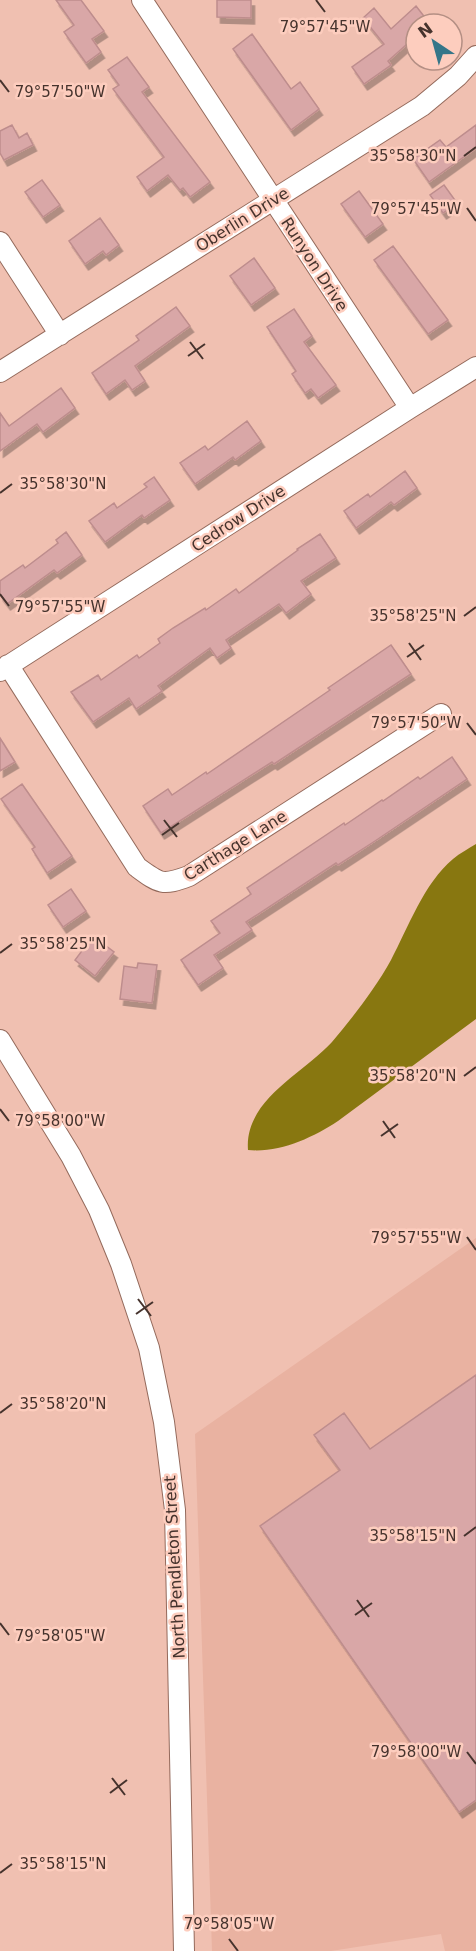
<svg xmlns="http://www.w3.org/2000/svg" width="476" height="1951" viewBox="0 0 476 1951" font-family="'DejaVu Sans',sans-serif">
<defs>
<filter id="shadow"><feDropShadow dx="3.5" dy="6" stdDeviation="0" flood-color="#0004"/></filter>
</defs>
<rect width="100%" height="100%" fill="#f0c0b1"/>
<path fill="#e9b2a1" d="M476,1238V1951H445L441,1934L331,1951H212L195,1434Z"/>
<path fill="#887710" d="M476,844V1019L338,1121C312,1138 280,1153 248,1150C244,1100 303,1074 332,1042C353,1017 375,989 391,960C408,928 424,883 453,859C460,853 468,849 476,844Z"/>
<path fill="#d9a7a7" stroke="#be8d8d" stroke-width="1.5" filter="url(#shadow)" d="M56,0H81L104,31L92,39L101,52L86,63L64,32L74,25Z
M217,0H251V18L217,17Z
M416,6L430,24H416V36L388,61L391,65L364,84L352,67L384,44L363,18L374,8L391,29Z
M252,34L291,89L300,82L319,109L291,130L233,49Z
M127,57L149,87L142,92L210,182L190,197L183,188L180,190L168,175L147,191L137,177L164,157L113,89L119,85L108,70Z
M12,125L19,138L27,133L33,145L4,160L0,153V131Z
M476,125V148L429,182L413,159L440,140L446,147Z
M42,180L60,205L43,217L25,192Z
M444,185L457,203L443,213L430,195Z
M359,191L383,224L365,237L341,204Z
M100,218L119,245L106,255L103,251L85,264L69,241Z
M393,246L448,320L428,334L374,260Z
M254,258L275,288L251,305L230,276Z
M176,307L190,326L135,366L145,381L132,390L125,380L106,394L92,373L139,340L136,336Z
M294,309L312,336L304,342L336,385L318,398L311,389L305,393L292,374L296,371L267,327Z
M61,388L75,408L43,432L37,424L0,451V413L9,426Z
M247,421L261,441L235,460L233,457L195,484L180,463L205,446L208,450Z
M405,471L417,488L394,505L391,502L356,528L344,511L368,494L370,497Z
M154,477L170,500L144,518L142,515L105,542L89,521L114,503L117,508L147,487L144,484Z
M66,532L82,555L57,573L54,570L7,604L0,595V581L23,565L25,568L58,543L56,540Z
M320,534L336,558L301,581L311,594L286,613L279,604L226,640L231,648L217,658L210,648L158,686L162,691L136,709L129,698L93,722L71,692L98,675L101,680L137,655L139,658L160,643L158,639L173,628L205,608L206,610L236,589L239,593L298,550L297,549Z
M391,645L411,674L274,764L272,762L161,833L143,806L168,789L172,795L206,772L207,774L330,690L328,688Z
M0,738L15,762L0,771Z
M452,757L467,779L375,841L338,865L336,863L246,922L252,930L214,955L223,968L198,985L181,960L220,933L211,921L251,894L247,888L344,823L345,825L382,800L383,801L418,777L420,779Z
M22,784L72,856L47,873L32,849L35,847L1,799Z
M71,889L86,911L63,927L48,905Z
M93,936L114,952L95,976L75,960Z
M138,963L157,965L152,1003L120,999L124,966L137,968Z
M476,1375V1800L459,1812L260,1526L340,1470L314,1435L344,1413L370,1449Z"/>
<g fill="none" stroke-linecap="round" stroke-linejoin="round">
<defs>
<path id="minor" d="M142,0L410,408
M0,242L60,335
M0,372L422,106L458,76L476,56
M8,665L137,867C160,884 162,886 189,876L441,714
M0,671L410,408L476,367
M0,1040L71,1156L99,1210L121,1264L149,1348L164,1422L175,1510L184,1951"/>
</defs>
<use href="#minor" stroke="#946a5c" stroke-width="22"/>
<use href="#minor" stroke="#fff" stroke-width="20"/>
</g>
<path fill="none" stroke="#46332d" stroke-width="2" d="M316,0L325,12M0,80L9,92M464,156L476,147M467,208L476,221M190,342L203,359M188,356L205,344M0,493L12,484M0,594L9,606M464,616L476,607M409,643L421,660M407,657L424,645M467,723L476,735M164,820L177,837M162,835L179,823M0,953L12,944M464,1076L476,1067M0,1109L9,1121M383,1121L395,1138M381,1136L398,1124M467,1237L476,1250M138,1299L151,1316M136,1314L153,1302M0,1413L12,1404M464,1536L476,1527M357,1600L369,1617M355,1615L372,1603M0,1623L9,1635M467,1752L476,1764M112,1778L125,1795M110,1793L127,1780M0,1873L12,1864M229,1939L238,1951"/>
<g text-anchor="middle" stroke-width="5" stroke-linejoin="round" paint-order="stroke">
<g font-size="16" fill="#46332d" stroke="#fdcdbe">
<text transform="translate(242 219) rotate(-32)" y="6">Oberlin Drive</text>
<text transform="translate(315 264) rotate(57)" y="6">Runyon Drive</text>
<text transform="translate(238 518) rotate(-33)" y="6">Cedrow Drive</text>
<text transform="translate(235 845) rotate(-32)" y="6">Carthage Lane</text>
<text transform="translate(174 1567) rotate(-93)" y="6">North Pendleton Street</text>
</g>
</g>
<g font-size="15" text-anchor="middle" fill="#46332d" stroke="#fdcdbe" stroke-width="5" stroke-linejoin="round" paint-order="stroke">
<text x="325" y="32">79°57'45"W</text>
<text x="60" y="97">79°57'50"W</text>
<text x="413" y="161">35°58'30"N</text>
<text x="416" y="214">79°57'45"W</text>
<text x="63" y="489">35°58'30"N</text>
<text x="60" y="612">79°57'55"W</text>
<text x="413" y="621">35°58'25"N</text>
<text x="416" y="728">79°57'50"W</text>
<text x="63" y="949">35°58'25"N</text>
<text x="413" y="1081">35°58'20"N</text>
<text x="60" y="1126">79°58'00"W</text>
<text x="416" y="1243">79°57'55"W</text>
<text x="63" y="1409">35°58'20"N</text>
<text x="413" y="1541">35°58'15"N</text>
<text x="60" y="1641">79°58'05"W</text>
<text x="416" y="1757">79°58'00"W</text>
<text x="63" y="1869">35°58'15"N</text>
<text x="229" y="1929">79°58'05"W</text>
</g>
<g transform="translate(434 42) rotate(324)"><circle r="28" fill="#fdcdbe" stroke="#b48f84" stroke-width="1.5"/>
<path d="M0-4.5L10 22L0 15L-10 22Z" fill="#357689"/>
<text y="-9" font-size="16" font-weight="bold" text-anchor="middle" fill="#46332d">N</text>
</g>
</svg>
